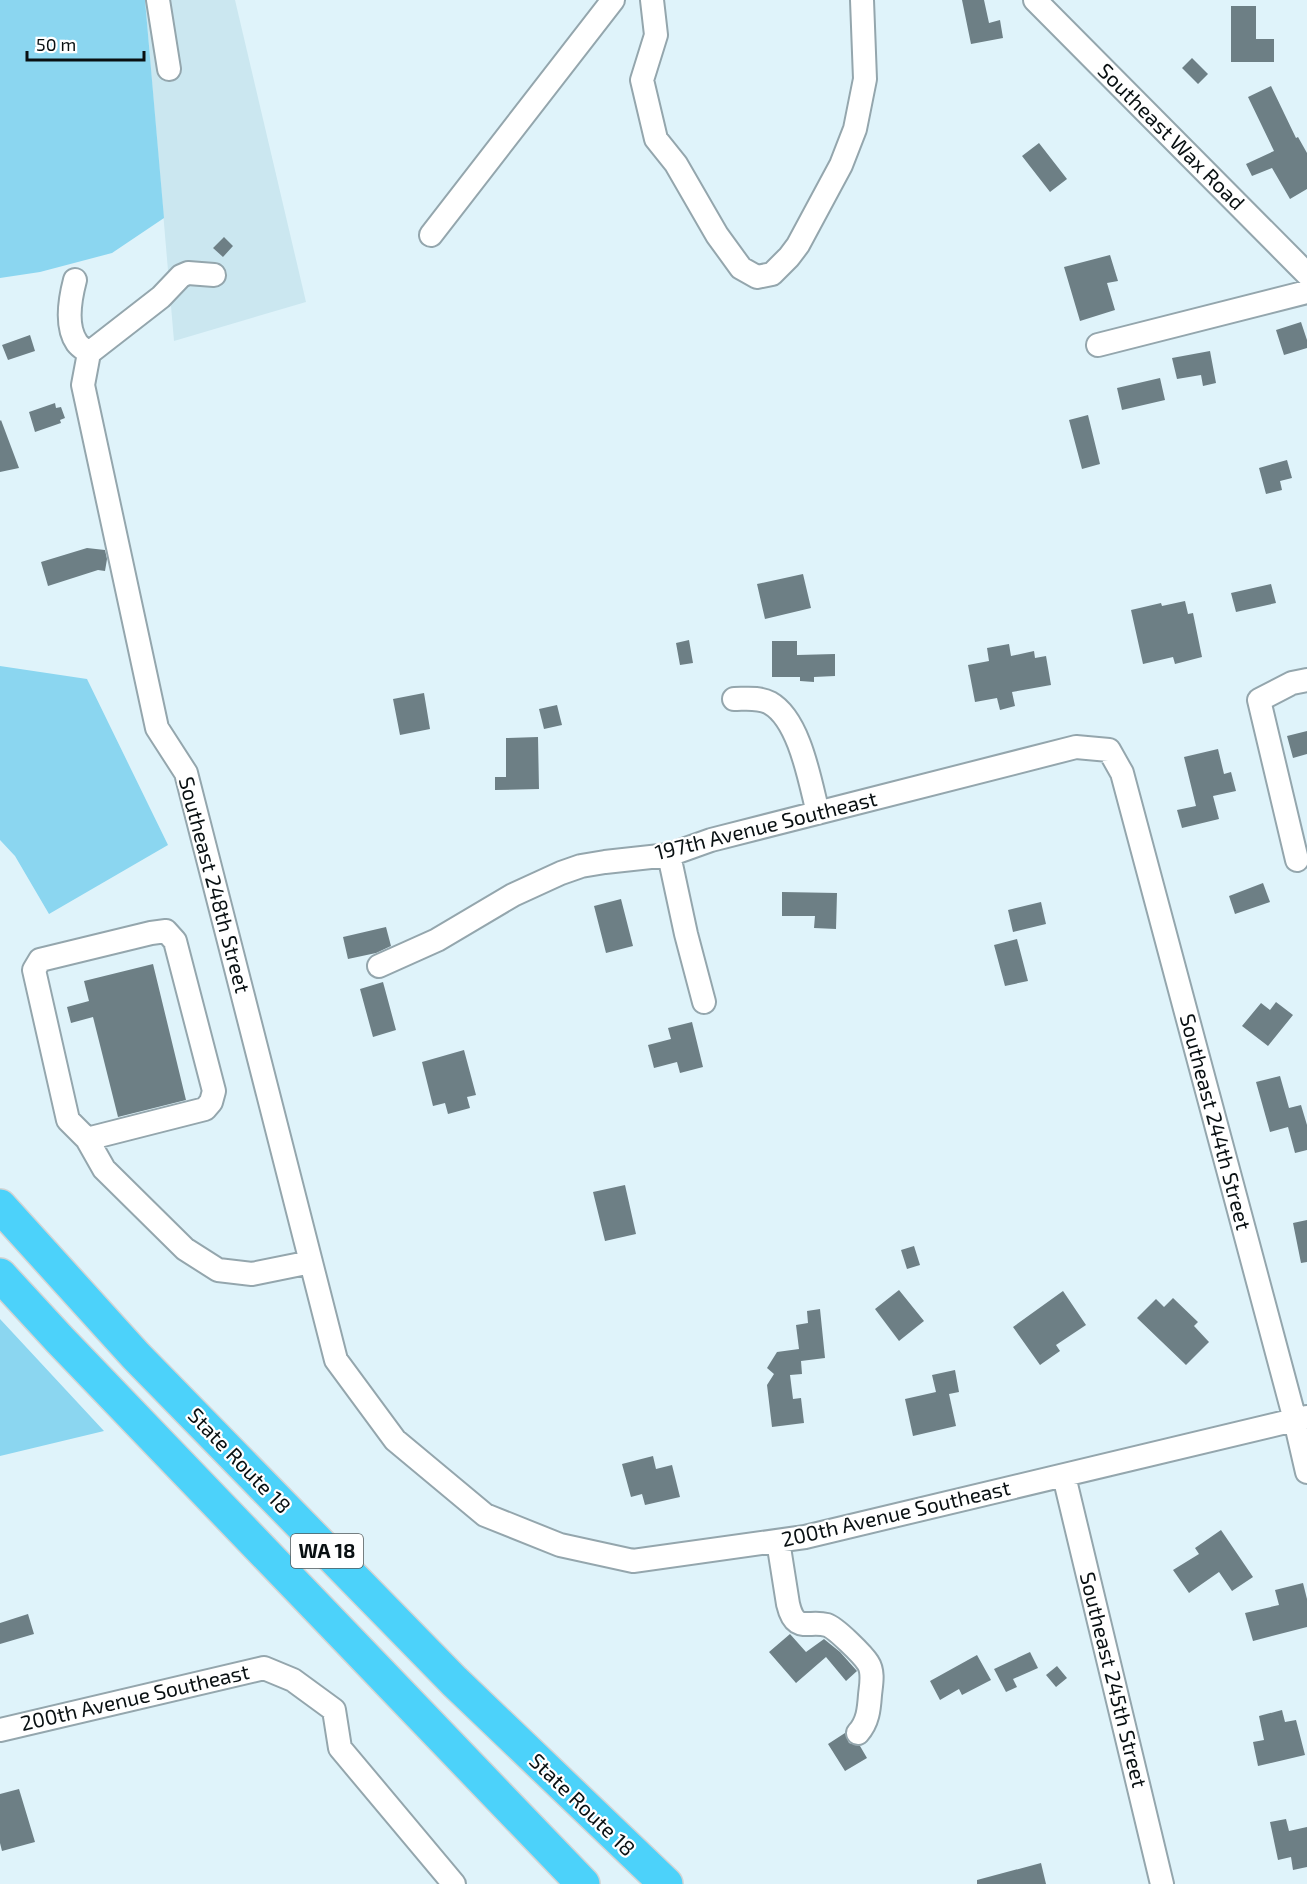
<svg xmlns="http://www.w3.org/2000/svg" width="1307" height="1884" viewBox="0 0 1307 1884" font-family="'Exo 2',sans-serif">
<rect width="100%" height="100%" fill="#dff3fa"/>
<path fill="#cbe7f0" d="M145,0H235L306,302L174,341Z"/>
<path fill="#8bd6f0" d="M0,0H145L164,218L112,253L40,272L0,278Z
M0,666L87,679L168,845L49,914L15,856L0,840Z
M0,1319L104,1431L0,1456Z"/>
<path fill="#6d7f85" d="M962,0H984L989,23L1000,20L1003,38L971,44Z
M1231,6H1256V39H1274V62H1231Z
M1192,58L1208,74L1198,84L1182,68Z
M1271,86L1296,138L1298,137L1307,153V189L1290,199L1272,168L1252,176L1246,164L1274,151L1248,97Z
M1039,143L1067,179L1050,192L1022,156Z
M224,237L233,246L223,257L213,248Z
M1110,255L1118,281L1107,283L1115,310L1080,321L1064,267Z
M1301,322L1307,340V348L1284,355L1276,330Z
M30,335L35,351L8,360L2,345Z
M1210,351L1216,383L1203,386L1201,375L1177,379L1172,358Z
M1160,378L1165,400L1122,410L1117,388Z
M55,403L56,408L61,407L65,418L60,420L61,423L35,432L29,412Z
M1088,415L1100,464L1082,469L1069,420Z
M1,420L19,468L0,472V421Z
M1287,460L1292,478L1280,481L1282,490L1266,494L1259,468Z
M87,548L105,550L107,559L105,571L98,570L48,586L41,562Z
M803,574L811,608L765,619L757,584Z
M1271,584L1276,603L1236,612L1231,593Z
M1185,601L1188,614L1193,613L1202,657L1175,664L1173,657L1143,664L1131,610L1161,603L1162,606Z
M689,640L693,663L680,665L676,643Z
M772,641H797V655L835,654V676L814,677V682L800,681V677H772Z
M1009,644L1011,656L1034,651L1035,658L1046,656L1051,685L1012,692L1015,706L1000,710L997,698L975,702L968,665L989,661L987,648Z
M424,693L430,729L400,735L393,699Z
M557,705L562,725L544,729L539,709Z
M1307,731V754L1293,758L1287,736Z
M538,737L539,789L495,790V777H506V738Z
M1218,749L1224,774L1231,772L1236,791L1213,796L1219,819L1182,828L1177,810L1196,806L1184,757Z
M1263,883L1270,902L1235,914L1229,896Z
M782,892L837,893L836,929L814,928L815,916H782Z
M621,899L633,946L606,953L594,906Z
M1041,902L1046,924L1013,932L1008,910Z
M386,927L391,946L376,953L348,959L343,937Z
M1017,939L1028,981L1005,986L994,945Z
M153,964L186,1100L118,1117L93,1017L71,1023L67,1007L89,1001L84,981Z
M383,982L396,1030L373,1037L360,989Z
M1276,1002L1293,1015L1268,1046L1242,1026L1261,1003L1270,1010Z
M692,1022L703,1067L680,1073L677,1062L654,1068L648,1045L671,1039L668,1028Z
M464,1050L476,1095L467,1097L470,1108L448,1114L445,1103L433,1106L422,1062Z
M1280,1076L1289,1108L1301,1105L1307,1125V1150L1295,1153L1288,1127L1270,1132L1256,1082Z
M625,1185L636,1234L605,1241L593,1192Z
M1307,1220V1262L1301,1263L1293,1223Z
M914,1246L920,1265L907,1269L901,1250Z
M899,1290L924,1321L899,1341L875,1309Z
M1063,1291L1086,1325L1056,1345L1060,1351L1040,1365L1013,1327Z
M1173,1298L1198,1322L1194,1326L1209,1342L1186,1365L1137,1318L1156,1299L1164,1307Z
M820,1309L825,1358L801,1361L802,1374L790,1375L793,1399L801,1398L804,1423L772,1427L767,1385L774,1374L767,1368L777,1352L799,1349L796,1325L808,1323L807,1311Z
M955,1370L959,1392L949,1394L956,1426L913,1436L905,1399L936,1392L932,1375Z
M653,1456L656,1469L672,1465L680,1497L645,1505L642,1494L631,1497L622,1464Z
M1221,1530L1253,1577L1232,1591L1219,1572L1189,1593L1173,1570L1199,1554L1195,1548Z
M1303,1583L1307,1599V1627L1253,1641L1245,1613L1279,1605L1275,1590Z
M28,1614L34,1634L0,1644V1623Z
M790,1634L806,1652L824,1639L840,1652L857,1671L846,1681L826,1657L796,1683L769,1652Z
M1030,1652L1038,1668L1013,1679L1017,1687L1006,1692L994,1669Z
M977,1655L991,1680L962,1695L959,1689L940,1700L930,1681Z
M1057,1666L1067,1678L1056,1687L1046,1675Z
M1282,1710L1285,1722L1296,1720L1305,1755L1258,1766L1253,1742L1264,1740L1259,1716Z
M845,1733L849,1743L860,1746L867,1758L845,1771L828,1744Z
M19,1789L35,1842L2,1851L0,1843V1794Z
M1286,1819L1289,1831L1307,1827V1867L1293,1870L1291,1857L1278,1860L1270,1822Z
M1041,1863L1046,1884H977V1880Z"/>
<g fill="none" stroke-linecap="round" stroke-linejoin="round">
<defs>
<path id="minor" d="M158,0L169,69
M652,0L656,35L642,80L656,139L676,164L717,235L741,268L757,277L772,274L789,257L798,245L841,165L855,129L865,79L862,0
M1035,0L1307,274
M431,235L613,0
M214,275L188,273L181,276L161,297L89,353L83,385L157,728L186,773L336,1360L395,1440L485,1515L560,1545L633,1561L805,1537L1307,1417
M75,280C70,299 65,326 77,343C80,347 85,350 89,353
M1098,345L1307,292
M734,699C746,699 759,697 770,703C800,720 810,782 818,813
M669,855L686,934L704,1002
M1297,860L1259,700L1292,683L1307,680
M379,966L437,940L513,895L561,873L581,866L605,862L669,855L711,840L1076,747L1109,750L1122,773L1295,1420L1307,1472
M87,1139L68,1120L34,970L40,960L151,933L166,931L175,941L214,1091L211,1102L205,1109L87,1139L104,1169L185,1249L218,1270L252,1274L311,1262
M1064,1476L1162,1884
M778,1541L788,1604C795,1634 808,1620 827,1625C836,1628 863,1655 868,1663C874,1672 871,1685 870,1695C869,1709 868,1722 858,1733
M0,1730L264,1668L293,1680L334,1710L340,1748L454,1884"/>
<path id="highway" d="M0,1206L136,1356L454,1681L666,1884
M0,1275L60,1340L583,1884"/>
</defs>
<use href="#minor" stroke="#94a6ad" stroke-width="26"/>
<use href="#highway" stroke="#d3d4d4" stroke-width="36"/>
<use href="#minor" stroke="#fff" stroke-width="22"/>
<use href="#highway" stroke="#4cd2fa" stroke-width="33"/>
</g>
<g text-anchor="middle" stroke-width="4.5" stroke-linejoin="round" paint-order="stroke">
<rect fill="#fff" stroke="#535859" stroke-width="1.5" x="291" y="1534" width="72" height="34" rx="4.5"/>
<g font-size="20" font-weight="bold" fill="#091012">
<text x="327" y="1558">WA 18</text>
</g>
<g font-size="21" fill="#091012" stroke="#fff">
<text transform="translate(1171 137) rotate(45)" y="7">Southeast Wax Road</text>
<text transform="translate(766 826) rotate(-14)" y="7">197th Avenue Southeast</text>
<text transform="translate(214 885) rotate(75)" y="7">Southeast 248th Street</text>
<text transform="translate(1215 1122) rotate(75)" y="7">Southeast 244th Street</text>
<text transform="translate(239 1461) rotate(46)" y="7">State Route 18</text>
<text transform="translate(896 1514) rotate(-13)" y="7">200th Avenue Southeast</text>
<text transform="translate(1113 1680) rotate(76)" y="7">Southeast 245th Street</text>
<text transform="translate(135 1698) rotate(-13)" y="7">200th Avenue Southeast</text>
<text transform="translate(582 1805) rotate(44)" y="7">State Route 18</text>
</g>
</g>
<path d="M27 51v9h117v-9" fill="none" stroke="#091012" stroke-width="3"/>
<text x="36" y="51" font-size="18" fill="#091012" stroke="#ffffff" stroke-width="4.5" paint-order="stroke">50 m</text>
</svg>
